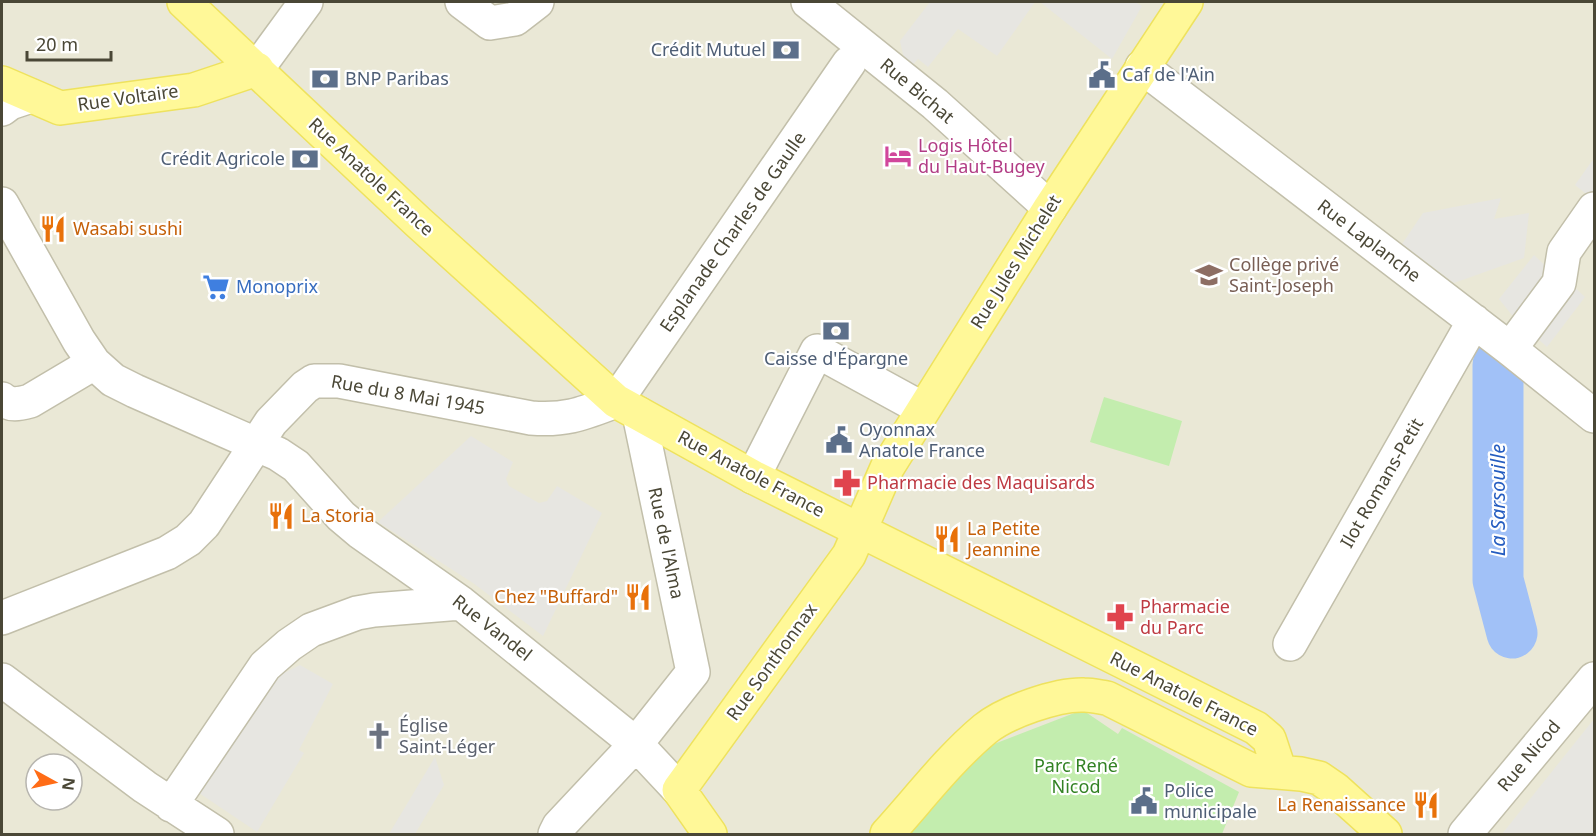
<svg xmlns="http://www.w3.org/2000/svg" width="1596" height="836" viewBox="0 0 1596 836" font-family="'Noto Sans',sans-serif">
<rect width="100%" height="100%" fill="#f6f4e9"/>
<path fill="#eae8d6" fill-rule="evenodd" d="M2,2H1594V834H2ZM36,764H72V800H36Z"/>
<path fill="#c3edae" d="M1104,397L1182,421L1169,466L1090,442Z
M1077,712L1087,713L1118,734L1122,728L1239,792L1222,834H898L981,749Z"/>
<path fill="#e7e6e1" d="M930,2H1035L997,56L958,29L928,67L918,59L907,72L900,41Z
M1040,2H1135L1142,6L1112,59Z
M1594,158V191L1590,197L1575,185Z
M1501,198L1494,219L1529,213L1524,258L1454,283L1402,244L1423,213Z
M1534,255L1552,272L1515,319L1499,299Z
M1567,280L1585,297L1547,347L1529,331Z
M471,436L513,462L506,479L509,486L539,503L547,501L557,486L602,513L543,636L473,583L378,522Z
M300,665L333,684L299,750L304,753L257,832L196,791L268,681Z
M1594,719V834H1502Z
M435,757L444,785L415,834H389Z"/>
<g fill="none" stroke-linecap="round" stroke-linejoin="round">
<path stroke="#a1c1f7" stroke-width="51" d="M1498,365V580L1512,633"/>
<defs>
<path id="minor" d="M462,2L490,23L515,19L537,2
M808,2L935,104L1050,208
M1142,67L1510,349L1594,416
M257,69L306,2
M2,109L10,103L31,96
M2,204L79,341L94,363L113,380L135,391L278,454L296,466L341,516L360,532L461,603L636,744L679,790
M1510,349L1559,283L1564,252L1594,209
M2,399C10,406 19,404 30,401L94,363
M753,477L817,351L923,409
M2,618L167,553L188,540L204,524L271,422L305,387L314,381H339L531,418C567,421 584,413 616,401L849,63
M1290,644L1474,321
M2,680L145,787L217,834
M171,805L265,666L289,645L311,630L357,613L374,610L461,603
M555,834L559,826L636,744L693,672L639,414
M1465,834L1594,679"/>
<path id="major" d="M184,2L418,222L616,401L753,477L1256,728L1269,739L1280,772
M2,83L60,108L194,90L257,69
M710,834L679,790L849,555L887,468L1050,208L1186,2
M887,834C918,800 949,759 985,729C1006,712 1057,694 1084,695C1092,695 1100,697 1107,698L1251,770L1301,774L1319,778L1335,789L1385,834"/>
</defs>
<use href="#minor" stroke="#c2bfaa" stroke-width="36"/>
<use href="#major" stroke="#eee25e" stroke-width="36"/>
<use href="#minor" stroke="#fff" stroke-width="33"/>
<use href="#major" stroke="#fff898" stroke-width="33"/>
</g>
<defs>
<symbol id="bank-bare" viewBox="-9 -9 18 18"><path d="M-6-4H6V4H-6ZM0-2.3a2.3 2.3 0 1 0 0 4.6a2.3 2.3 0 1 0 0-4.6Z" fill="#5c6f8a" stroke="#fff" stroke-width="2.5" paint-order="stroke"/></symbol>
<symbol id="civic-bare" viewBox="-9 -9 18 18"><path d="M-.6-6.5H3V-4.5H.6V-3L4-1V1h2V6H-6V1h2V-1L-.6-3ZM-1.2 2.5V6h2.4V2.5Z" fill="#5c6f8a" stroke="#fff" stroke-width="2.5" paint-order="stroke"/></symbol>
<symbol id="hotel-bare" viewBox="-9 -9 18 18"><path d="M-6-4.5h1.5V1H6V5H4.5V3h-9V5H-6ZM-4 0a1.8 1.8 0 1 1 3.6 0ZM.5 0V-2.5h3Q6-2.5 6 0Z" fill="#d1479c" stroke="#fff" stroke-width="2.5" paint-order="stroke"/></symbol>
<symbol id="restaurant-bare" viewBox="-9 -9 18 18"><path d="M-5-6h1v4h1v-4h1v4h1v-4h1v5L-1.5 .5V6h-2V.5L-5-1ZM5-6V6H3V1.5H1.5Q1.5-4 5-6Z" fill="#e8710a" stroke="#fff" stroke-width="2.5" paint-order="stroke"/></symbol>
<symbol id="school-bare" viewBox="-9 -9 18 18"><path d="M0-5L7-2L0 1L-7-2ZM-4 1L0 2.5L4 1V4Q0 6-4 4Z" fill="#8d6e63" stroke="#fff" stroke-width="2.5" paint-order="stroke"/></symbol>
<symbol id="supermarket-bare" viewBox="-9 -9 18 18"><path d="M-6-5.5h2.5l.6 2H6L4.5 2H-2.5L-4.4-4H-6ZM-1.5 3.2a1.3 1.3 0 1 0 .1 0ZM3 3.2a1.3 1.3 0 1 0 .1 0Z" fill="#3f7fe0" stroke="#fff" stroke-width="2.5" paint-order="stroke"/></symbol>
<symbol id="pharmacy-bare" viewBox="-9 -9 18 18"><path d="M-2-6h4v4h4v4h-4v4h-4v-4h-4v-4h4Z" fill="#e0444e" stroke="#fff" stroke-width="2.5" paint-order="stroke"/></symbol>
<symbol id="church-bare" viewBox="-9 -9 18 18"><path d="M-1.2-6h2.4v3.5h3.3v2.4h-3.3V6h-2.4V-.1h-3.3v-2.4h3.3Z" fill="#6b7280" stroke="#fff" stroke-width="2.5" paint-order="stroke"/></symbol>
</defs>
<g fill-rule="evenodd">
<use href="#bank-bare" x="767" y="31" width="38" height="38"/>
<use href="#civic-bare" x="1083" y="56" width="38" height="38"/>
<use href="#bank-bare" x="306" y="60" width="38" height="38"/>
<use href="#hotel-bare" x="879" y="137" width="38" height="38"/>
<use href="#bank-bare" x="286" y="140" width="38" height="38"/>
<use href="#restaurant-bare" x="34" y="210" width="38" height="38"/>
<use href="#school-bare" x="1190" y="256" width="38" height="38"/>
<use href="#supermarket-bare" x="197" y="268" width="38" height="38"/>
<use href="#bank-bare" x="817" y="312" width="38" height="38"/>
<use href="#civic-bare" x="820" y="421" width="38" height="38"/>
<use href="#pharmacy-bare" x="828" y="464" width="38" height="38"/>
<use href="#restaurant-bare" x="262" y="497" width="38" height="38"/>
<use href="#restaurant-bare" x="928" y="520" width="38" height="38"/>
<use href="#restaurant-bare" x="619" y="578" width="38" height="38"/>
<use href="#pharmacy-bare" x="1101" y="598" width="38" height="38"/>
<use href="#church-bare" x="360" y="717" width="38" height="38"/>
<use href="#civic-bare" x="1125" y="782" width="38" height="38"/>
<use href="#restaurant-bare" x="1407" y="786" width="38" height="38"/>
</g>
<g text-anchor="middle" stroke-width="4.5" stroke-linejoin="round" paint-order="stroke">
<g font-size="18" fill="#4e5e75" stroke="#fff" text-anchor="start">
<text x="766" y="56" text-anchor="end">Crédit Mutuel</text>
<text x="1122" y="81">Caf de l'Ain</text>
<text x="345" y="85">BNP Paribas</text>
<text x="285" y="165" text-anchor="end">Crédit Agricole</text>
<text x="836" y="365" text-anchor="middle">Caisse d'Épargne</text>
<text x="859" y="436">Oyonnax<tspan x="859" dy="21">Anatole France</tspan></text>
<text x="1164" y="797">Police<tspan x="1164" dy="21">municipale</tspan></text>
</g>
<g font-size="18" fill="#4a4736" stroke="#fff">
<text transform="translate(917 91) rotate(40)" y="6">Rue Bichat</text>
<text transform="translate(128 98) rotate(-8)" y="6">Rue Voltaire</text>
<text transform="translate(371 177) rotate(43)" y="6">Rue Anatole France</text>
<text transform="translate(733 232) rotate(-55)" y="6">Esplanade Charles de Gaulle</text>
<text transform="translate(1369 241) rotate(37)" y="6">Rue Laplanche</text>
<text transform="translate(1016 262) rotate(-58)" y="6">Rue Jules Michelet</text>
<text transform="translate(408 395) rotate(10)" y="6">Rue du 8 Mai 1945</text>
<text transform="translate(751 474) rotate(28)" y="6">Rue Anatole France</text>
<text transform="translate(1382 483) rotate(-60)" y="6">Ilot Romans-Petit</text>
<text transform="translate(666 543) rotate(78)" y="6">Rue de l'Alma</text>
<text transform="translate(492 628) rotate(38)" y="6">Rue Vandel</text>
<text transform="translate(772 662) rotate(-54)" y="6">Rue Sonthonnax</text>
<text transform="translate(1184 694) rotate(27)" y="6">Rue Anatole France</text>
<text transform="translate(1529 756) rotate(-50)" y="6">Rue Nicod</text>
</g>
<g font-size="18" fill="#b23c85" stroke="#fff" text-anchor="start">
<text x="918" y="152">Logis Hôtel<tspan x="918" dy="21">du Haut-Bugey</tspan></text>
</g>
<g font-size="18" fill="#c56008" stroke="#fff" text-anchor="start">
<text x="73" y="235">Wasabi sushi</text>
<text x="301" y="522">La Storia</text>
<text x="967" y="535">La Petite<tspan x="967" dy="21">Jeannine</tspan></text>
<text x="618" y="603" text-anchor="end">Chez "Buffard"</text>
<text x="1406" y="811" text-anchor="end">La Renaissance</text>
</g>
<g font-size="18" fill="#785e54" stroke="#fff" text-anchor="start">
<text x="1229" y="271">Collège privé<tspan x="1229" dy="21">Saint-Joseph</tspan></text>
</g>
<g font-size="18" fill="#366cbe" stroke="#fff" text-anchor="start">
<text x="236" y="293">Monoprix</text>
</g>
<g font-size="18" fill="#be3a42" stroke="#fff" text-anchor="start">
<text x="867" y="489">Pharmacie des Maquisards</text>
<text x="1140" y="613">Pharmacie<tspan x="1140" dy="21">du Parc</tspan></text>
</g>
<g font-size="18" fill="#5b616d" stroke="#fff" text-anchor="start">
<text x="399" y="732">Église<tspan x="399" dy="21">Saint-Léger</tspan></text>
</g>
<g font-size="18" fill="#338224" stroke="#fff">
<text x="1076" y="772">Parc René<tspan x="1076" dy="21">Nicod</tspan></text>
</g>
<g font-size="20" font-style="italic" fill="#255dc0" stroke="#fff">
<text transform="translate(1498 500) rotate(-90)" y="7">La Sarsouille</text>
</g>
</g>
<rect width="1596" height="836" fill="none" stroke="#4a4736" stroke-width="6"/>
<g transform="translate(54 782) rotate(98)"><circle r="28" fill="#ffffff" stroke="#b7b5af" stroke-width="1.5"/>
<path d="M0-4.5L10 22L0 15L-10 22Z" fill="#ff6c16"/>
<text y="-9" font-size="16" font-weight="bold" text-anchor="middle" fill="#4a4736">N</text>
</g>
<path d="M27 51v9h84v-9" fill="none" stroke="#4a4736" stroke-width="3"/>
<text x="36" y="51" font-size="18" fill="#4a4736" stroke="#ffffff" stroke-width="4.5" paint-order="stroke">20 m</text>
</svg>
